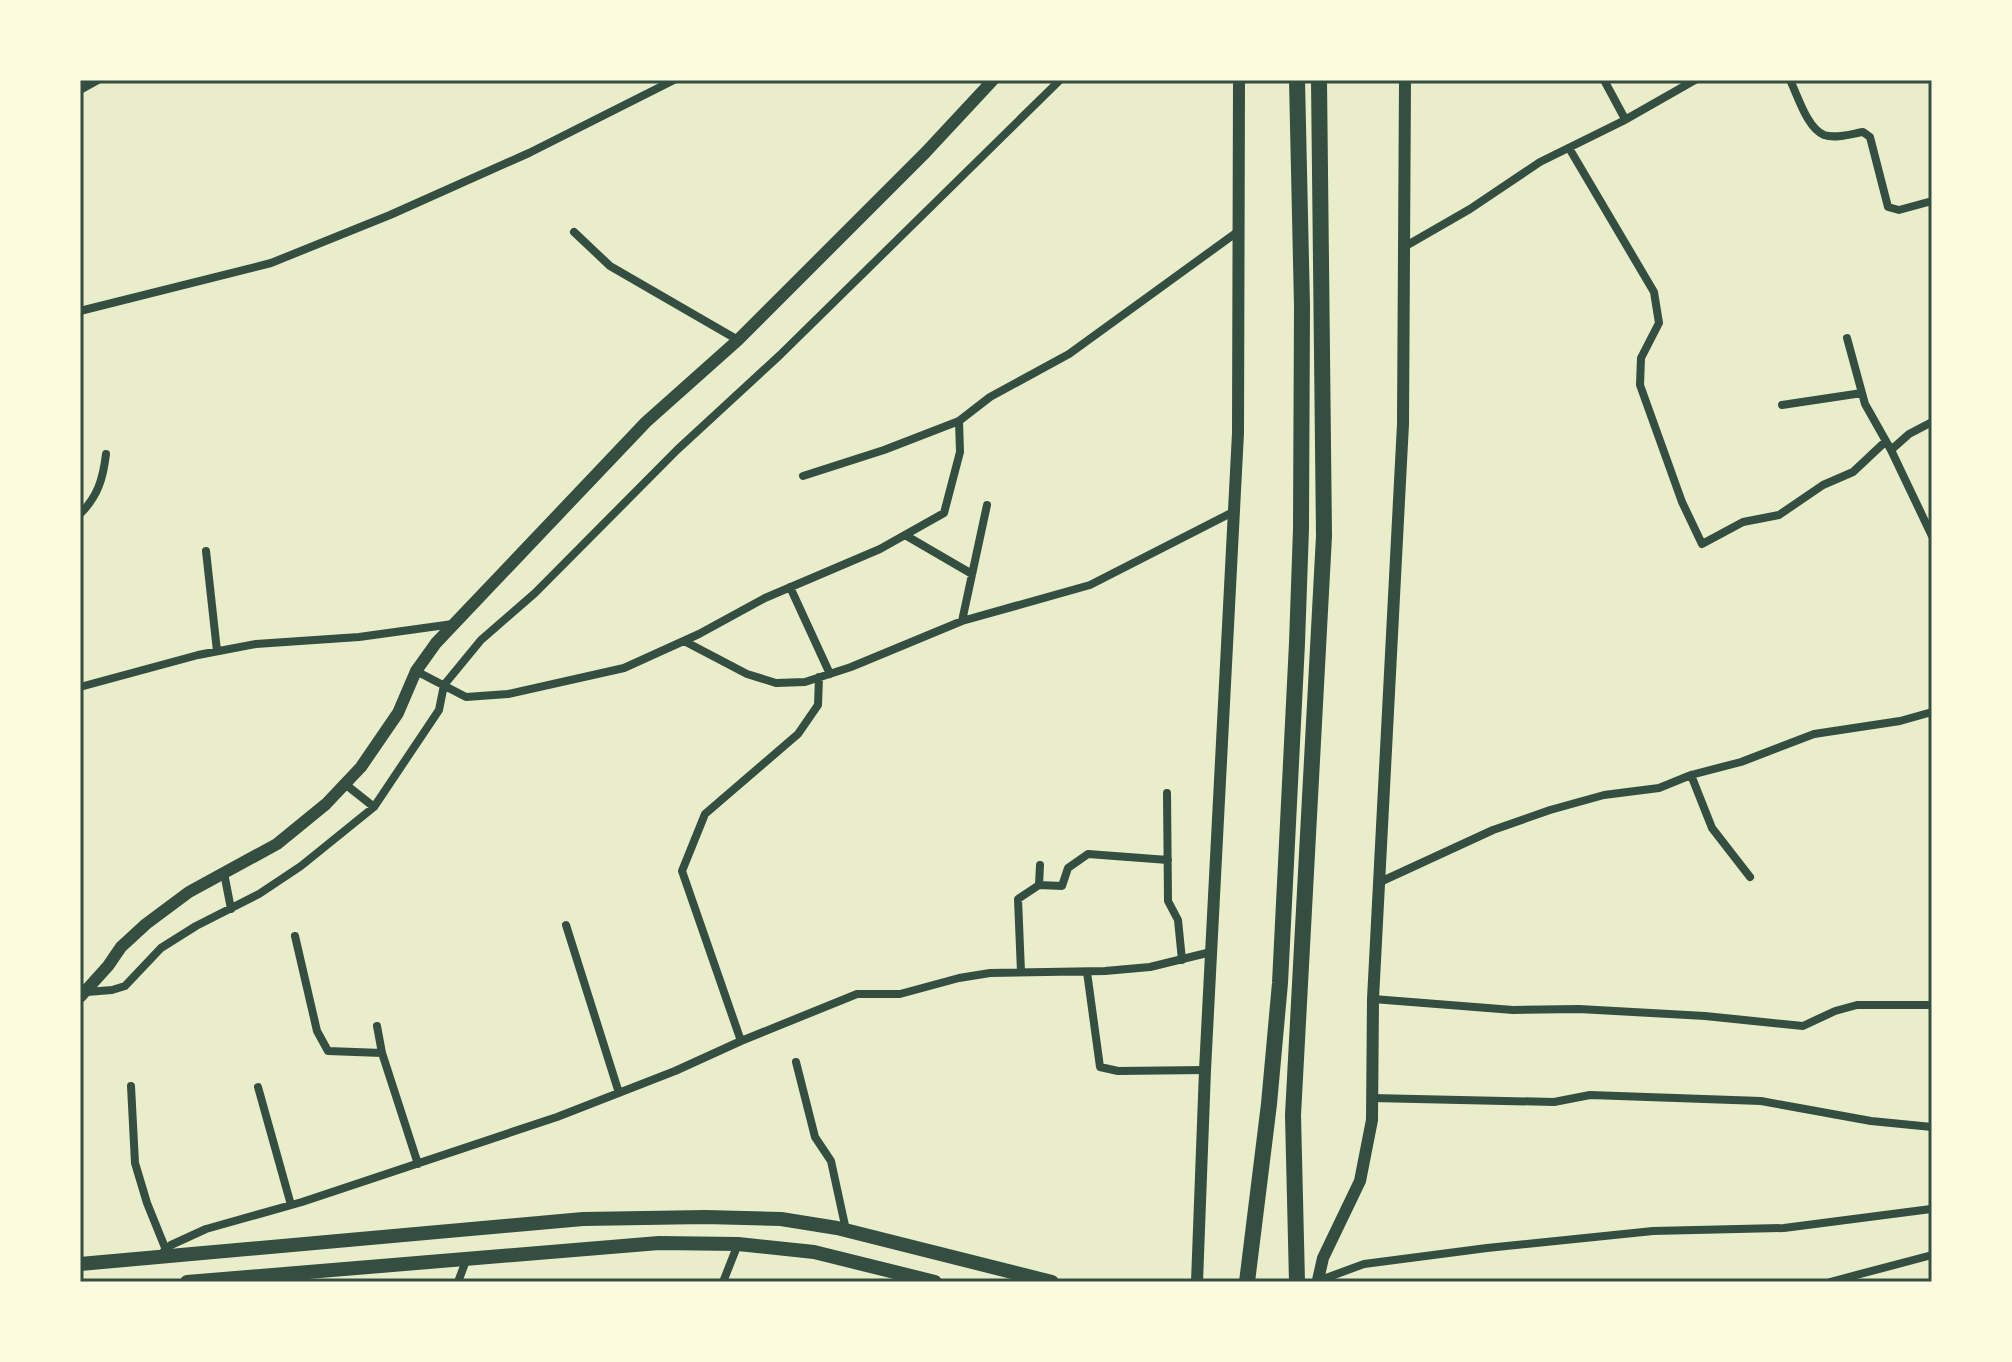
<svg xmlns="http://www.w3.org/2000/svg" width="2012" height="1362" viewBox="0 0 2012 1362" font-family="Mulish,sans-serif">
<rect width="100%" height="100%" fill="#e9edc9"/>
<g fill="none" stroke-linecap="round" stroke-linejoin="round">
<path stroke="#344e41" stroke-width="8" d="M1604,80L1625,119
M1790,80C1798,96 1807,128 1824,135C1835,139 1851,134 1863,132L1870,137L1888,207L1899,210L1932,201
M80,90L98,80
M1569,148L1654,292L1659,323L1641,358L1640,385L1682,502L1702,544L1743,522L1779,515L1823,485L1853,472L1886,441
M574,232L610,266L738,340
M1404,247L1470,209L1540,162L1623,121L1695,80
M80,311L271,263L390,215L529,153L674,80
M1847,338L1865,404L1891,450L1932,536
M1782,405L1862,393
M1891,450L1909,434L1932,422
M803,476L884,450L959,421L990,397L1069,354L1240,230
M80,514C98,496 103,479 106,454
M905,535L972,574
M206,551L217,651
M790,587L830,674
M962,621L987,505
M684,641L747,674L776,683L805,682L851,667L962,621L1090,585L1235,511
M416,671L466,697L508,694L624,668L699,634L765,598L880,549L944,513L960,452L959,421
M80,687L198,655L256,644L359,637L453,624
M1691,775L1712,828L1750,877
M345,784L374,807
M1167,793L1168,901L1178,920L1182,960
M224,873L231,909
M1380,882L1493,830L1550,810L1604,795L1659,788L1691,775L1741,762L1814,734L1900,721L1932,712
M1039,885L1062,886L1068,868L1088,854L1168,860
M566,925L619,1093
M295,936L317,1031L328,1051L382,1053
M1021,972L1018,899L1039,885L1040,865
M1087,972L1100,1067L1118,1071L1205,1070
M87,992L112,990L125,986L161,948L196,926L259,894L301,866L374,807L439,710L444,685L481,640L535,593L677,450L780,355L1060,80
M1373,999L1513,1010L1579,1009L1705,1016L1803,1026L1835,1011L1857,1005H1932
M377,1026L382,1053L418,1164
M741,1041L682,871L705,814L798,734L818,705L819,677
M796,1062L815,1137L831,1161L846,1230
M131,1086L135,1163L147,1203L166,1250
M258,1087L291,1205
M1372,1098L1554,1102L1590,1095L1761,1101L1871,1121L1932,1127
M159,1256L171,1245L206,1229L302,1202L557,1117L675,1071L741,1041L857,994H900L959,978L990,973L1105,971L1150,967L1211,952
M458,1282L467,1258
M723,1282L738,1244
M1315,1282L1364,1264L1487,1248L1653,1231L1784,1228L1931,1209
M1830,1282L1932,1255"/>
<path stroke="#344e41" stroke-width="12" d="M80,997L108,966L121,947L146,924L189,892L277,844L326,804L361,767L398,713L416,671L436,643L646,422L738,340L925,153L993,80
M1318,1280L1323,1258L1360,1181L1372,1120L1373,999L1403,424L1405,80
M1197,1282L1205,1070L1238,433L1239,80"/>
<path stroke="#344e41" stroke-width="14" d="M80,1264L583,1219L705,1217L781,1219L837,1228L1052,1282
M187,1282L659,1243L738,1244L814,1252L935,1282"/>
<path stroke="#344e41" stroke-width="16" d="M1247,1282L1269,1104L1280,983L1297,643L1301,529L1302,306L1297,80
M1297,1282L1293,1115L1324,536L1319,80"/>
</g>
<rect width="2012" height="1362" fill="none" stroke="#fefae0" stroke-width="164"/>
<rect x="82" y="82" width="1848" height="1198" fill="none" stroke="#344e41" stroke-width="3"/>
</svg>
